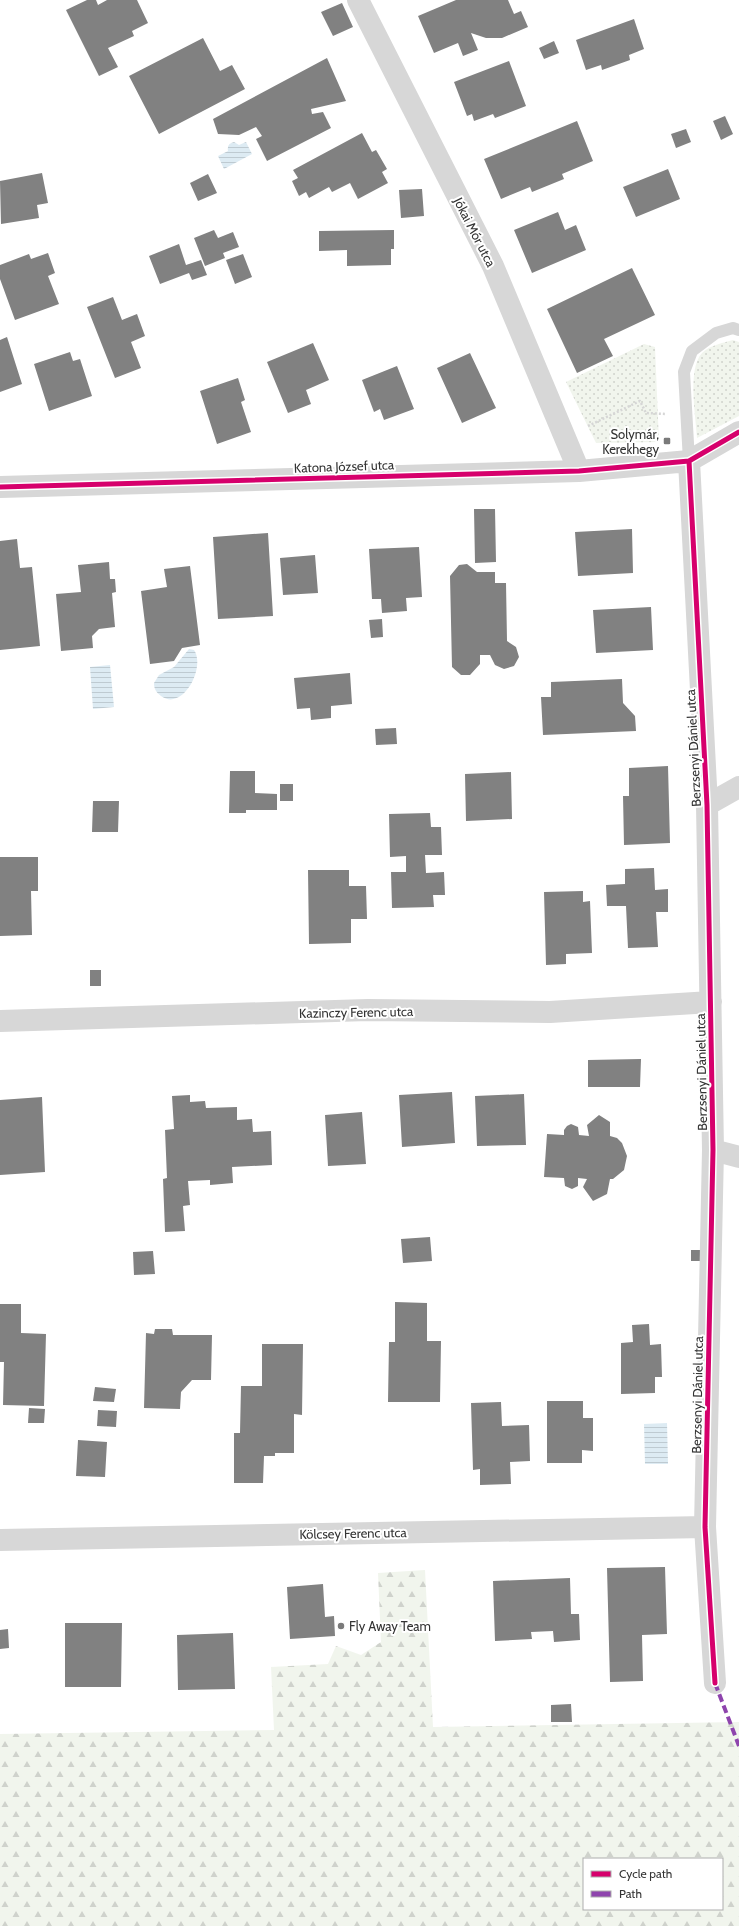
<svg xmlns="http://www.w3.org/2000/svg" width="739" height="1926" viewBox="0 0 739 1926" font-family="Cabin,sans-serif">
<defs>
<pattern id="grass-dots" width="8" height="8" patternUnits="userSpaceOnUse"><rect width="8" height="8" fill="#f1f5ed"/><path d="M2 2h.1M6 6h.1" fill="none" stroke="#cfd2cc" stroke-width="1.8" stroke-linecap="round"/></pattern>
<pattern id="forest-firs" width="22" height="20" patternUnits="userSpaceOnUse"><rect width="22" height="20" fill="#f1f5ed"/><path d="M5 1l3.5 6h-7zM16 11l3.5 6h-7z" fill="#cfd2cc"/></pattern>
<pattern id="water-rules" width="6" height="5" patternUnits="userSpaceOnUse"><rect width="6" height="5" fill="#ddebf3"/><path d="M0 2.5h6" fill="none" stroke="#becad1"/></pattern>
</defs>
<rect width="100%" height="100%" fill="#fff"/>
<path fill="url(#grass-dots)" d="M733,340L739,342V416L697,438C696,417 687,369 702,353C710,345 723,343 733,340Z
M644,344L655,347L659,442L596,443L566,382Z"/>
<path fill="url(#forest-firs)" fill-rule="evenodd" d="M425,1570L433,1727L739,1722V1926H0V1734L274,1730L271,1667L328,1664L336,1646L361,1655L381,1642L378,1573ZM584,1859H722V1909H584Z"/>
<path fill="url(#water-rules)" d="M234,142L239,145L246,142L252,154L224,169L218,156L228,151C227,146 229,143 234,142Z
M189,649L194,650C206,667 183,712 161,696C156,692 154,689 154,683L159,675L174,667Z
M110,665L114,707L93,709L90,667Z
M667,1423L668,1464H645L644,1424Z"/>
<path fill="#818181" d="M87,0H96L98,5L107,0H137L148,23L132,31L134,36L108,48L118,67L99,76L66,10Z
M456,0H508L514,14L521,11L528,27L502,38H486L471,33L478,50L463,56L458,43L434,53L418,16Z
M342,3L353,27L333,36L321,12Z
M634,19L644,49L629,55L630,60L602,70L601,65L586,70L576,40Z
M203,38L220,71L232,65L245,89L159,134L129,76Z
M554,41L559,53L544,59L539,48Z
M327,58L346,101L311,109L312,114L323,112L331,128L267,161L256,139L262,136L256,127L239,135L218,134L213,119Z
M509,61L526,106L495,118L493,114L474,121L472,114L467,116L454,82Z
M725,116L733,134L721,140L713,121Z
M577,121L593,161L562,174L564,179L532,192L530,187L501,199L484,159Z
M686,129L691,142L676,148L671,134Z
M362,133L372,152L376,150L387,169L382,172L388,183L358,199L350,183L332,192L329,187L309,198L306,192L299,196L292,181L298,178L293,170Z
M668,169L680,199L636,217L623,187Z
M42,173L48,203L37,205L39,218L1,224L0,181Z
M208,174L217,193L198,201L190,183Z
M422,189L424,216L401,218L399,190Z
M558,212L565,230L576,225L586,250L532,273L514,230Z
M214,230L218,238L233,232L239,247L223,253L225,258L205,266L194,238Z
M394,230V249H391V265L347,266V250L319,251V231Z
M179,244L186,265L201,260L207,275L192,280L189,273L160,284L149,256Z
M48,253L55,273L48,276L59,304L15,320L0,279V265L29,254L31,259Z
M243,254L252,277L235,284L226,260Z
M632,268L655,315L604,339L613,356L577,373L547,309Z
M113,297L122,320L137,314L145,336L131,342L141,368L115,378L87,307Z
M7,337L22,384L0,392V340Z
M313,343L329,380L306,390L311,404L288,413L267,362Z
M70,352L73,361L80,359L92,396L49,411L34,364Z
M470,353L496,408L462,423L437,368Z
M397,366L414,409L384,420L380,409L374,412L362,380Z
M238,378L245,400L241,402L251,432L217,444L200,391Z
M474,509H495L496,562L475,563Z
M632,529L633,573L578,576L575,532Z
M268,533L273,616L218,619L213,537Z
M17,539L20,568L32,567L40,646L0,650V541Z
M419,547L422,597L406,598L407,611L382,613L381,599H372L369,549Z
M315,555L318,593L283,595L280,558Z
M109,562L110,579H115L116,592L112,593L115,627L99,629L92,636L93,648L61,651L56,594L81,592L78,565Z
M467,564L477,572H495V583H506L507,641L516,647L519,657L514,666L504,669L495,665L490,655H480V664L470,675H461L452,667L450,576L459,565Z
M190,566L200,645L182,648L174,661L150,664L141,591L167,587L164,569Z
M651,607L653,650L596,653L593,610Z
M382,619L383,637L371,638L369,620Z
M350,673L352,704L331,706V718L311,720L310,708L297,709L294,678Z
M622,679L623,703L635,716L636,731L543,735L541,697H551V682Z
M396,728L397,744L376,745L375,729Z
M668,766L670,843L624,845L623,796H629V768Z
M230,771H255V793L277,794V810H246V813H229Z
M511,772L512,819L466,821L465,774Z
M280,784H293V801H280Z
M93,801H119L118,832H92Z
M430,813L431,827H441L442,855H425L426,873L444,872L445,895H433L434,907L392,908L391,872H406V856L390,857L389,814Z
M0,857H38V891H31L32,935L0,936Z
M654,868L655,890L668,889V912H656L658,947L628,948L626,906H607L606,885L625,884V869Z
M308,870H349V886H366L367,919H351V943L309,944Z
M583,891V902L590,901L592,953L566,954V964L546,965L544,892Z
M90,970H101V986H90Z
M641,1059L640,1087H588V1060Z
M452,1092L455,1143L402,1147L399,1095Z
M524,1094L526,1145L477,1146L475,1096Z
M190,1095V1102L205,1101L206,1108L237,1107V1120L252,1119L253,1132L271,1131L272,1165L232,1167L233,1183L210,1185V1180L188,1181L190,1205L183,1206L185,1231L165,1232L163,1179L167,1178L165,1130L174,1129L172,1096Z
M42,1097L45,1172L0,1175V1100Z
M362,1112L366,1164L328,1166L325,1115Z
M599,1115L610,1122V1136L617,1138L622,1143L627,1156L624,1170L613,1179H610L607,1194L593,1201L583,1187L587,1179L578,1178V1186L572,1189L565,1186L564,1178L544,1177L547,1134L564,1135V1130L567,1126L571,1124L578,1127L579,1135L589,1136L587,1125Z
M430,1237L432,1261L403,1263L401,1239Z
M691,1250H704V1261H691Z
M153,1251L155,1274L134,1275L133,1252Z
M395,1302L427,1303V1341H441L440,1402H388L389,1342H395Z
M0,1304H21V1333L46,1334L44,1406L3,1405L4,1362H0Z
M649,1324L650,1345L661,1344L662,1377H655V1393L621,1394V1343L633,1342L632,1325Z
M155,1329H172L173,1335H212L211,1380H192L181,1392L180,1409L144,1408L146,1333L154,1334Z
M262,1344H303L302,1415L294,1414V1453H275V1456H264L263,1483H234V1433H240L241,1386H262Z
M95,1387L116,1389L114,1402L93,1401Z
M547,1401H583V1418H593V1451L582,1450V1463H547Z
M501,1402L502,1426L529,1425L530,1461L510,1462L511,1484L480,1485V1469L473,1470L471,1403Z
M29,1408L45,1409L44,1423H28Z
M98,1410L117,1411L116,1427L97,1426Z
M78,1440L107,1442L105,1477L76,1476Z
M665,1567L667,1634L642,1635L643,1681L610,1682L607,1568Z
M570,1578L571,1614H579L580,1640L554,1642L553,1631L531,1632L532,1639L495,1641L493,1581Z
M323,1584L325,1617L334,1616L335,1636L290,1639L287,1587Z
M65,1623H122L121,1687H65Z
M8,1629L9,1648L0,1649V1630Z
M233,1633L235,1689L178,1690L177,1635Z
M571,1704L572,1722H551V1705Z"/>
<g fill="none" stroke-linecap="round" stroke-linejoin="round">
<path stroke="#d6d6d6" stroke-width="2.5" stroke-dasharray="2 2" stroke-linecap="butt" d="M588,426L640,401L646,413L666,414"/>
<path stroke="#d7d7d7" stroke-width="12" d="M689,461L684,372L692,351L716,333L733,328L739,330"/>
<path stroke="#d7d7d7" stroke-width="22" d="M358,0L493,266L579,471
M689,461L707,805L713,1150L705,1527L715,1683
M0,487L579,471L689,461L739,432
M707,805L739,787
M0,1021L368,1010L550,1012L711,1002
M713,1150L739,1157
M0,1540L705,1527"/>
<path stroke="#8e44ad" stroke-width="4" stroke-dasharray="8 4" stroke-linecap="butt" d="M715,1683L739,1746"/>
<defs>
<path id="cycleway" d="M689,461L707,805L713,1150L705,1527L715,1683
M0,487L579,471L689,461L739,432"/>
</defs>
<use href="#cycleway" stroke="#fff" stroke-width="8"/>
<use href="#cycleway" stroke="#d6006c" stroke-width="5"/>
</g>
<g fill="#7a7a7a" stroke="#fff" stroke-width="1.5">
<rect x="663" y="437" width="8" height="8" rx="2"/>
<circle cx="341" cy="1626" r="4"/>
</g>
<g text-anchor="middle" stroke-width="4" stroke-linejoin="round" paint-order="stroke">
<g font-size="13" fill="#333" stroke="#fff">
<text transform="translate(475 232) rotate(63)" y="5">Jókai Mór utca</text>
<text transform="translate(344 466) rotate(-2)" y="5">Katona József utca</text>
<text transform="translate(693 748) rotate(-93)" y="5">Berzsenyi Dániel utca</text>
<text transform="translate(356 1012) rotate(-1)" y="5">Kazinczy Ferenc utca</text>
<text transform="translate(701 1072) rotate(-91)" y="5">Berzsenyi Dániel utca</text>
<text transform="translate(697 1395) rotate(-89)" y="5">Berzsenyi Dániel utca</text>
<text transform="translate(353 1533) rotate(-1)" y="5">Kölcsey Ferenc utca</text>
</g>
<g font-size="13" fill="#333" stroke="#fff" text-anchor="end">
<text x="659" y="439">Solymár,<tspan x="659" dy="15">Kerekhegy</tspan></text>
<text x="349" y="1631" text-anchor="start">Fly Away Team</text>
</g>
</g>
<rect x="583" y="1858" width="140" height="52" fill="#ffffff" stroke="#adadad"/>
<rect x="591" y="1871" width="20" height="6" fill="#d6006c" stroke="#adadad"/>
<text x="619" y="1878" font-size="12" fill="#333333">Cycle path</text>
<rect x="591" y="1891" width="20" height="6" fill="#8e44ad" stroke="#adadad"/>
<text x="619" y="1898" font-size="12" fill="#333333">Path</text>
</svg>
